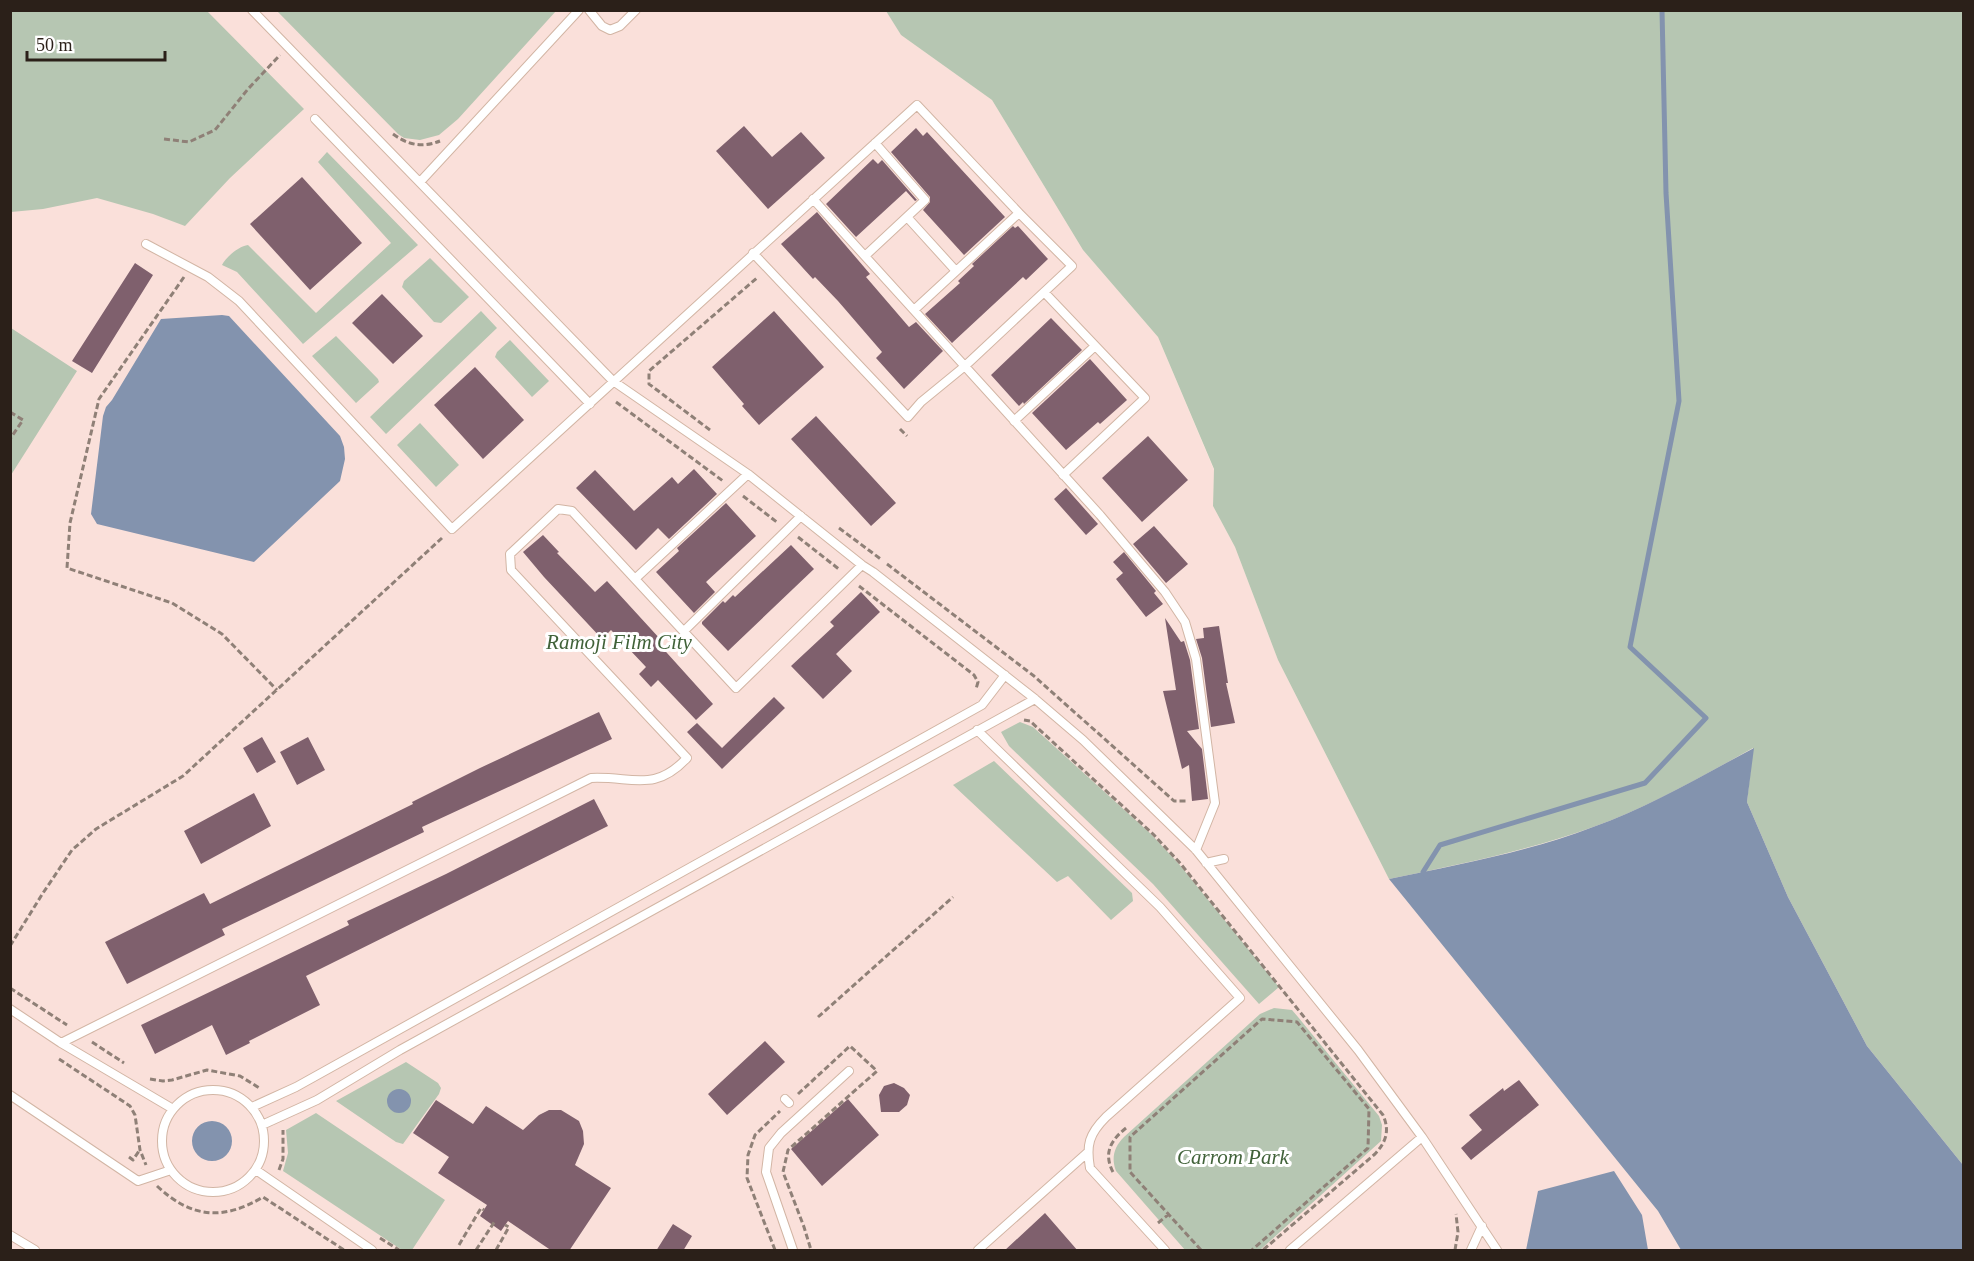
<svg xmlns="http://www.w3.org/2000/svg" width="1974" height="1261" viewBox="0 0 1974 1261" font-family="'Times New Roman',serif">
<rect width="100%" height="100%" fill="#ffece1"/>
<path fill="#fae0da" d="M10,11H886L901,35L992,100L1083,250L1158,337L1214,470L1213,506L1235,547L1278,660L1389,879L1658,1211L1681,1250H11Z"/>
<path fill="#b6c6b2" d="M11,10L207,11L304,109L230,178L185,226L153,214L97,198L43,209L11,212Z
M277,11H556L458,119L439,135L420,140L404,138L398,134Z
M886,11H1963V1165L1867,1046L1788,897L1747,802L1753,748C1701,777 1649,807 1593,827C1527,851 1457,865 1389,879L1278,660L1235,547L1213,506L1214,469L1158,337L1083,250L992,100L901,35Z
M327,152L418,245L303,344L237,272L222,265C226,257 239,246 248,245L316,313L391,243L318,162Z
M430,258L469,297L441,323L434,322L402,287L404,281Z
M481,311L497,328L386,434L370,417Z
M11,328L77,371L11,475Z
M336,336L378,379L379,382L356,403L312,356Z
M510,340L549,381L532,397L495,357L497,352Z
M420,423L459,465L436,487L397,445Z
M1020,722L1033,727L1151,834L1179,864L1279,987L1259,1004L1153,884L1009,746L1001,732Z
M994,761L1132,893L1133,901L1111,920L1068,876L1057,882L953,785Z
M1274,1008L1292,1010L1298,1017L1379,1116L1382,1125L1381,1141L1260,1250H1185L1116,1171C1111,1158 1114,1147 1124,1137L1260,1014Z
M406,1062L438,1083L441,1088L439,1094L403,1144L396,1142L336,1101Z
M316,1113L445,1200L412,1250H402L283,1171L288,1153L286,1130Z"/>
<path fill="#8393ae" d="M222,315L229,316L340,436L344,447L345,459L340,481L254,562L97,524L91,514L103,416L106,407L112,400L161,319Z
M1754,748L1747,802L1788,897L1867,1046L1963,1165V1250H1681L1658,1211L1389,879C1457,865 1528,852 1593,827C1649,807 1701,776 1754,748Z
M387 1101a12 12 0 1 1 24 0a12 12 0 1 1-24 0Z
M192 1141a20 20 0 1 1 40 0a20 20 0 1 1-40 0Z
M1614,1171L1642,1215L1648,1250H1526L1538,1191Z"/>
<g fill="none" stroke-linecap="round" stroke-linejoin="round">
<path stroke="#8393ae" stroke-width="5" d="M1428,877L1423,872L1440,845L1645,783L1706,718L1630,647L1679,401L1666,193L1662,10"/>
</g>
<path fill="#7f606d" d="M744,126L772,157L801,132L825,158L768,209L716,151Z
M916,128L923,136L927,132L1005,217L964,255L923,210L930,202V197L891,152Z
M873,159L878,164L882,160L917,200L915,201L906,191L856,237L826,204Z
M302,177L362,243L310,290L250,224Z
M817,212L870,274L866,277L909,327L916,322L943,351L904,389L876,358L882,352L838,301L815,277L813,279L781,244Z
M1013,226L1015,228L1018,226L1048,259L1026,280L1023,277L952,343L925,314L960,283L958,281L974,266L972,264Z
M135,263L153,275L92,373L72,361Z
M382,294L423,336L393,364L352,323Z
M774,311L824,367L759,425L742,406L744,404L712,367Z
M1051,318L1082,350L1024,404L1023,402L1019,406L991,375Z
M1090,359L1127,400L1100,424L1098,422L1066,450L1032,413Z
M475,367L524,420L483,459L434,405Z
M816,416L896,503L871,526L791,439Z
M1148,436L1188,480L1142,522L1102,478Z
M694,469L717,494L669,539L658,528L636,550L576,488L595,470L634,511L672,477L678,484Z
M1066,488L1098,524L1086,535L1054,499Z
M726,503L756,536L706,582L715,592L694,613L656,572L679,551L677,548Z
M1154,526L1188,564L1166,583L1133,544Z
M543,535L559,552L557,553L595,592L607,581L661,640L658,643L713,704L696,720L658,680L651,687L639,674L646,667L611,630L602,639L544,577L523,552Z
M791,545L814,569L728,651L702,624V622L723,601L725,603L733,595L735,597Z
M1124,552L1156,591L1154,593L1163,604L1146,617L1116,579L1123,573L1113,562Z
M861,592L880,612L836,654L852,671L823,699L791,666L834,626L830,622Z
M1165,618L1181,642L1184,641L1190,660L1199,729L1187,731L1202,749L1208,799L1192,801L1189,765L1182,769L1163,691L1176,690Z
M1219,626L1228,683H1226L1235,723L1211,727L1202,658L1196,639L1204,638L1203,628Z
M774,697L785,708L722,769L687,732L697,723L722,748Z
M599,712L612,739L422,827L424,832L222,929L225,935L127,984L105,942L204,893L210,904L413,804L412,802L480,768Z
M262,737L276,762L257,773L243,748Z
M308,737L325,770L297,785L280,752Z
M254,793L271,826L201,864L184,831Z
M594,799L608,826L306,976L320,1005L249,1041L250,1043L226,1055L212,1025L155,1054L141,1025L349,925L347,921L446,874Z
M765,1041L785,1062L727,1115L708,1094Z
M1519,1080L1539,1105L1471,1160L1461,1148L1482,1130L1469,1115L1503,1088L1504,1091Z
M894,1083L904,1088L910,1095L907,1105L899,1112H881L879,1095L884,1086Z
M848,1099L879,1135L822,1186L791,1149Z
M436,1100L473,1124L486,1106L523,1130L539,1115L549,1110H561L579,1121L583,1131L584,1144L575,1165L611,1188L569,1251H552L508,1221L501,1231L480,1216L487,1205L438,1173L449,1157L413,1133Z
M1045,1213L1078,1251H1004Z
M673,1224L692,1236L683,1251H656Z"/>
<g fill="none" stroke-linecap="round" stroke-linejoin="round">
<defs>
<path id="lane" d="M252,10L613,381L748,474L862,565L873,572L1035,699L1083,740L1196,850L1358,1050L1422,1137L1497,1250
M589,10L602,26L610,30L620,26L636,10
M315,119L590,404
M420,182L579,10
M813,199L1100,515L1165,592L1185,622L1196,659L1215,803L1196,850
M907,217L956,271
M146,244L208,277L239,301L452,529L917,105L1019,213L1072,266L965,366L921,402L908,417L753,253
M865,256L925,200L875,143
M1044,292L1145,398L1063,475
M914,310L1019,213
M1014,421L1095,346
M636,578L748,474
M684,631L801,516
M977,730L1160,907L1240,998L1106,1117C1089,1134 1086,1145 1090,1168L1165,1250
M1206,863L1224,859
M10,1009L61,1043L173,1109
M61,1043L591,778C633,776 654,793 687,758L511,570L510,554L558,509L572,511L736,688L862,565
M162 1141a51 51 0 1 1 102 0a51 51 0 1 1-102 0Z
M10,1095L138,1181L171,1170
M785,1099L789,1103
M252,1107L296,1087L982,705L1005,675
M262,1125L317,1100L400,1050L1035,699
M256,1170L372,1250
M10,1235L35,1250
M793,1250L766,1172L769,1148L781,1133L849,1071
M978,1250L1087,1153
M1290,1250L1422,1137
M1471,1250L1482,1226"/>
</defs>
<use href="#lane" stroke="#d2b5a4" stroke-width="10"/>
<path stroke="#8f8077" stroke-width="3" stroke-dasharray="6 3" stroke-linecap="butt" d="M393,134C408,145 422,148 440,141
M164,139L189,142L215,130L248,89L280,55
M184,277L99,399L70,523L67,568L172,603L222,634L277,690
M616,402L723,481
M10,412L23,420L10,439
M900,429L907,436
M710,430L649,384V371L758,277
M743,496L778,523
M839,528L882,560
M798,537L840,570
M887,564L1034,676L1174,801H1188
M859,586L974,675L978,682L976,689
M1024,720L1030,721L1153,834L1180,863L1383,1115C1390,1131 1386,1142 1375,1154L1263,1250
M10,946L43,893L72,850L96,829L183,776L442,538
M10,988L67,1025
M818,1017L953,897
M92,1042L124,1063
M59,1059L130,1106L135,1115L140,1150L146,1165
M150,1079L163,1081L172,1080L207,1070L240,1076L261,1089
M798,1094L850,1046L877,1071L788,1150L783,1172L804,1227L811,1250
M129,1157L133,1160L139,1151
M279,1170L283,1159V1130
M1113,1172C1103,1153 1111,1140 1126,1128
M157,1186C191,1218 223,1221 263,1197L344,1250
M1158,1223L1169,1214
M380,1238L399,1250
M459,1245L481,1208L484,1210
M476,1250L495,1221
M496,1250L509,1227L505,1225
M775,1250L747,1178L748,1155L755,1135L780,1111
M1201,1250L1130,1172V1137L1262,1019L1297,1022L1369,1109L1368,1148L1252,1250
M1455,1250L1458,1232L1456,1214"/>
<use href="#lane" stroke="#fff" stroke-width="8"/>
</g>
<g text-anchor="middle" stroke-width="6" stroke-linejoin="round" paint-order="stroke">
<g font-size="21" font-style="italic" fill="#416239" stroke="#fff">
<text x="619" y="649">Ramoji Film City</text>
<text x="1233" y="1164">Carrom Park</text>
</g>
</g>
<rect width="1974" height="1261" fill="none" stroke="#2b2019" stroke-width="24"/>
<path d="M27 51v9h138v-9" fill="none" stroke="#2b2019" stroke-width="3"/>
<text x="36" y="51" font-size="18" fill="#2b2019" stroke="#ffffff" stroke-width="4.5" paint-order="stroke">50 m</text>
</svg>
